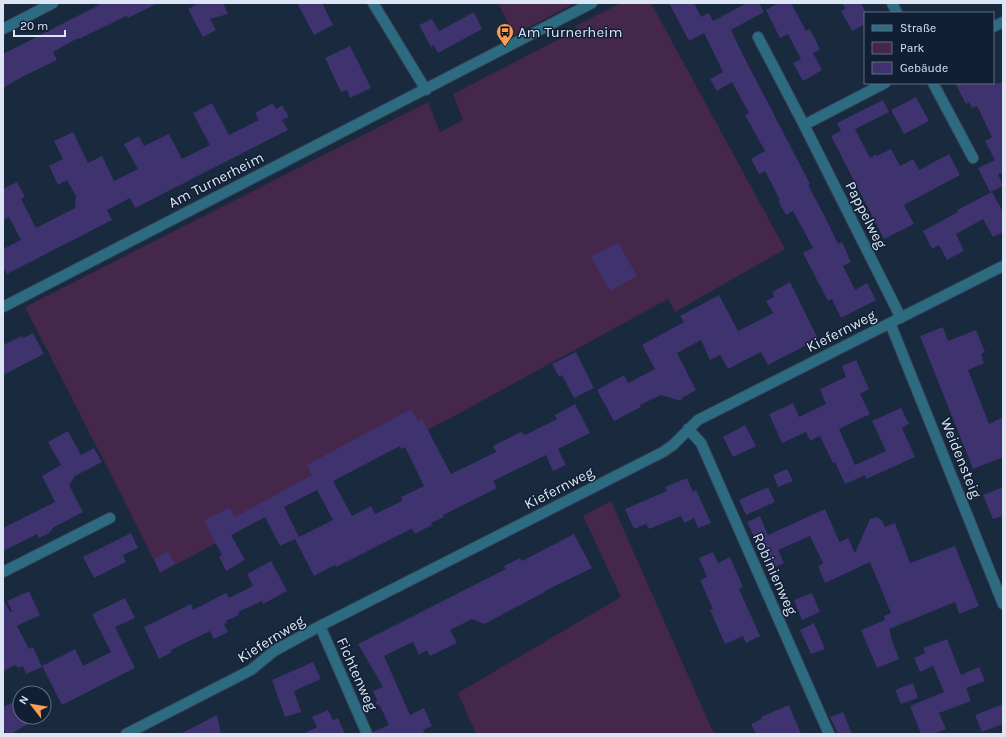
<svg xmlns="http://www.w3.org/2000/svg" width="1006" height="737" viewBox="0 0 1006 737" font-family="Karla,sans-serif">
<rect width="100%" height="100%" fill="#19293e"/>
<path fill="#46274c" d="M498,3H575L514,35Z
M621,3H651L785,249L675,312L668,299L445,421L411,438L413,443L401,449L399,446L160,573L125,502L25,307L428,102L440,132L463,120L453,94L577,30L575,26Z
M611,501L714,734H476L458,693L621,597L583,516Z"/>
<path fill="#3e326f" fill-rule="evenodd" d="M103,3H158L128,18L126,16L79,39L78,38L53,52L57,60L24,76L3,88V54Z
M199,3H223L228,14L210,19L216,30L203,37L188,9Z
M297,3H322L333,25L314,35Z
M669,3H694L701,17L709,13L713,21L747,3H759L764,12L731,30L742,53L810,184L808,185L824,215L838,244L842,242L851,262L843,266L855,290L867,283L876,300L841,318L832,299L828,301L803,253L813,248L793,211L786,215L778,201L780,200L765,171L759,174L751,159L765,151L745,115L749,113L732,82L717,91L710,79L723,72L704,33L689,41Z
M778,3H791L806,31L810,29L820,49L813,53L822,70L803,81L793,63L801,59L788,34L780,38L766,10Z
M842,3H861L865,11V24L852,31L841,11L846,9Z
M474,12L482,29L438,53L434,45L431,47L419,25L432,19L439,31Z
M350,46L371,88L350,98L347,90L341,92L325,58Z
M955,83H1003V177L1001,173L998,174L1003,186L990,192L978,168L995,160L985,141L992,137L977,106L972,108L969,102L966,104Z
M916,97L929,121L904,134L891,110Z
M883,100L889,112L855,129L870,158L876,154L877,156L891,149L900,166L913,159L919,170L949,154L960,175L904,205L914,224L884,239L831,136L841,131L837,123Z
M212,103L229,135L259,120L255,113L273,103L276,109L282,105L289,117L282,120L288,130L135,208L130,198L107,210L112,220L7,274L3,266V249L21,240L9,217L3,220V189L17,182L25,197L21,199L36,228L75,208L76,196L67,180L58,185L49,166L63,159L54,141L73,132L88,163L102,156L114,181L138,169L124,144L139,136L144,146L169,134L182,159L210,145L193,113Z
M992,192L1003,212V232L993,237L983,219L956,234L964,251L947,260L939,245L932,249L923,231L958,212L957,210Z
M618,242L637,276L610,291L591,257Z
M790,282L818,339L768,365L761,352L728,369L720,355L710,360L701,340L677,353L696,390L682,398L681,401L661,395L640,405L641,407L614,421L597,390L624,375L628,383L655,369L642,345L684,322L680,316L719,295L738,331L773,313L766,301L774,297L772,292Z
M943,327L948,341L976,330L985,352L981,354L984,363L968,370L989,424L1003,417V457L973,469L920,336Z
M33,333L44,354L3,375V345L22,336L23,338Z
M576,352L594,388L574,398L562,375L559,377L552,364Z
M856,360L869,389L860,394L870,414L839,429L855,465L886,451L872,421L901,408L909,424L902,428L915,457L866,479L865,475L845,484L835,462L833,463L820,436L810,441L806,432L782,443L769,414L793,403L799,417L826,404L820,389L846,377L842,366Z
M575,404L590,433L558,449L566,465L553,471L546,455L493,481L497,488L443,515L444,517L431,523L432,525L415,534L412,529H411L336,567L335,565L314,576L295,539L333,520L317,490L284,507L299,537L280,546L265,517L231,535L245,560L226,571L219,557L222,555L204,521L230,507L235,517L312,475L307,465L411,409L418,421L422,419L451,474L496,452L493,446L521,432L525,435L557,419L555,415ZM400,446L401,449L405,447L424,486L401,497L402,501L375,514L371,506L352,516L333,481Z
M745,425L756,446L733,457L723,437Z
M68,431L81,455L94,448L102,462L75,476L69,485L83,512L54,527L49,533L39,538L37,534L3,551V528L55,502L42,476L61,465L48,442Z
M787,469L793,481L778,487L773,475Z
M687,478L693,492L696,490L711,523L698,528L694,518L684,523L681,516L649,529L646,524L634,529L625,509L667,491L665,487Z
M768,487L775,502L746,515L739,500Z
M1003,487V516L993,519L983,495Z
M825,509L839,541L840,542L848,538L855,553L870,519L876,517L882,520L885,527L895,523L910,563L955,546L979,606L959,614L955,602L889,629L891,634L890,635L899,659L877,668L861,630L885,620L884,616L891,613L870,562L825,583L818,566L823,563L810,536L778,550L784,563L769,570L747,522L760,516L768,535Z
M131,533L138,548L123,555L126,562L94,578L83,557Z
M574,534L592,568L545,591V592L484,624L472,619L450,630L457,643L430,656L427,650L419,655L413,642L384,656L410,715L424,708L432,726L423,730L425,734H373V732L389,725L380,706L376,704L377,700L373,691L383,687L358,644L506,569L504,566L520,558L522,561Z
M168,551L175,564L160,572L154,559Z
M713,552L718,563L730,557L743,587L739,589L760,636L746,643L743,636L725,644L710,610L713,609L700,580L707,577L699,558Z
M271,561L287,591L263,604L262,601L238,612L239,615L226,621L227,623L224,624L228,632L214,639L210,631L171,650L172,652L159,659L144,627L191,604L193,610L226,593L229,598L253,586L247,574Z
M29,591L40,615L17,626L29,649L33,647L42,667L26,674L23,666L18,668L16,665L3,671V598L10,612L12,611L7,601Z
M812,593L820,612L802,620L794,600Z
M125,598L135,618L115,627L135,668L62,705L42,666L75,649L83,666L111,652L92,614Z
M814,623L825,649L811,654L800,630Z
M947,639L961,675L979,667L985,681L966,688L971,701L939,713L946,729L934,734H921L910,706L944,692L933,666L920,672L914,658L925,653L923,648Z
M313,662L321,679L294,691L301,712L285,717L272,680Z
M913,683L918,698L901,704L895,690Z
M20,699V717H40L11,734H6L3,728V707Z
M1003,704V724L982,732L975,715Z
M789,705L801,734H756L751,724L762,719L761,717Z
M328,710L333,720L338,718L345,734H303L317,727L312,717Z
M843,712L852,734H838L830,717Z
M217,715L221,734H180Z"/>
<g fill="none" stroke-linecap="round" stroke-linejoin="round">
<defs>
<path id="minor" d="M373,3L426,90
M892,3L897,13
M993,27L1003,22
M3,29L53,3
M758,37L804,125
M885,83L804,125L901,318
M933,83L973,158
M3,307L592,3
M890,323L1003,604
M688,429L701,443L829,734
M3,572L110,518
M320,626L367,734
M126,734L251,670L274,651L320,626L663,452L673,445L698,420L1003,266"/>
</defs>
<use href="#minor" stroke="#38475b" stroke-width="12"/>
<use href="#minor" stroke="#2d6b81" stroke-width="10"/>
</g>
<defs>
<symbol id="bus-pin" viewBox="-11 -11 22 30"><path d="M0 17L-7.5 6A9.5 9.5 0 1 1 7.5 6Z" fill="#fc9d52" stroke="#101f34"/><path d="M-5-6H5V4H4V6H2V4H-2V6H-4V4H-5ZM-3.5-4V0h7V-4ZM-3.5 1.2v1.5H-2V1.2ZM2 1.2v1.5H3.5V1.2Z" fill="#111"/></symbol>
</defs>
<g fill-rule="evenodd">
<use href="#bus-pin" x="495" y="22" width="20" height="27"/>
</g>
<g text-anchor="middle" stroke-width="3" stroke-linejoin="round" paint-order="stroke">
<g font-size="15" fill="#dbe5f4" stroke="#101f34" text-anchor="start">
<text x="518" y="37">Am Turnerheim</text>
</g>
<g font-size="15" fill="#dbe5f4" stroke="#101f34">
<text transform="translate(216 180) rotate(-27)" y="5">Am Turnerheim</text>
<text transform="translate(866 215) rotate(63)" y="5">Pappelweg</text>
<text transform="translate(841 331) rotate(-27)" y="5">Kiefernweg</text>
<text transform="translate(961 458) rotate(68)" y="5">Weidensteig</text>
<text transform="translate(559 488) rotate(-27)" y="5">Kiefernweg</text>
<text transform="translate(775 574) rotate(66)" y="5">Robinienweg</text>
<text transform="translate(271 639) rotate(-32)" y="5">Kiefernweg</text>
<text transform="translate(357 674) rotate(66)" y="5">Fichtenweg</text>
</g>
</g>
<rect width="1006" height="737" fill="none" stroke="#dbe5f4" stroke-width="8"/>
<rect x="864" y="12" width="130" height="72" fill="#101f34" stroke="#616e81"/>
<rect x="872" y="25" width="20" height="6" fill="#2d6b81" stroke="#616e81"/>
<text x="900" y="32" font-size="12" fill="#dbe5f4">Straße</text>
<rect x="872" y="42" width="20" height="12" fill="#46274c" stroke="#616e81"/>
<text x="900" y="52" font-size="12" fill="#dbe5f4">Park</text>
<rect x="872" y="62" width="20" height="12" fill="#3e326f" stroke="#616e81"/>
<text x="900" y="72" font-size="12" fill="#dbe5f4">Gebäude</text>
<g transform="translate(32 705) rotate(301)"><circle r="19" fill="#101f34" stroke="#616e81"/>
<path d="M0-3L7 15L0 10L-7 15Z" fill="#fc9d52"/>
<text y="-6" font-size="11" font-weight="bold" text-anchor="middle" fill="#dbe5f4">N</text>
</g>
<path d="M14 30v6h51v-6" fill="none" stroke="#dbe5f4" stroke-width="2"/>
<text x="20" y="30" font-size="12" fill="#dbe5f4" stroke="#101f34" stroke-width="3" paint-order="stroke">20 m</text>
</svg>
